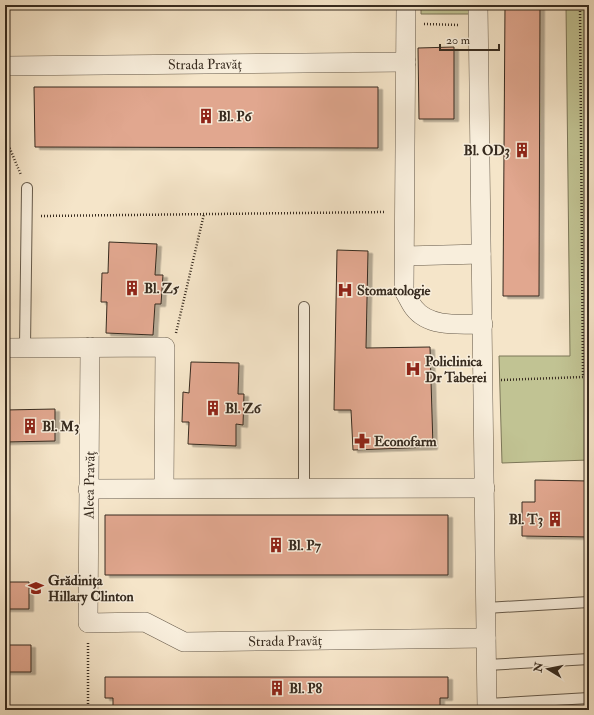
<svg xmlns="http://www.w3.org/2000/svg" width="594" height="715" viewBox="0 0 594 715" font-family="'IM FELL Double Pica',serif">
<defs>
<filter id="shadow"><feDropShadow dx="4.5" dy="2.5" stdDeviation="0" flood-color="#0004"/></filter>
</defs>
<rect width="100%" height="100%" fill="#f5e5c9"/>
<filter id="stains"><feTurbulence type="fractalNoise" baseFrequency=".005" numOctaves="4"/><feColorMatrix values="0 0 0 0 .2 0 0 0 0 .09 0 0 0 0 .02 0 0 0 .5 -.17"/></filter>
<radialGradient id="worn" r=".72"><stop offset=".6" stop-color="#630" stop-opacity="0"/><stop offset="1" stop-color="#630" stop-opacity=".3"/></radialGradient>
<path fill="#c1c393" stroke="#7c7759" d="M421,5H472V14H421Z
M566,5H589V460L502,463L499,356H570Z"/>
<path fill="#e1a78f" stroke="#372b1f" filter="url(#shadow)" d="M505,5H540L539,296H503Z
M454,47V119H419L418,48Z
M34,87H378V148L35,147Z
M109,242L157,244L155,275H163L161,304H155L153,335L106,333L107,302H101L102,273H108Z
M337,250L368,251L366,348L430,347L433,447L353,450L351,410H334Z
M191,362L239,363L238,394H244L243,425L236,424V446L188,444L189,422H182L183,392L189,393Z
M55,409V441L5,442V410Z
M535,480L589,481V537L522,536V502H535Z
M105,515H448V575H105Z
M5,582H29V609H5Z
M5,645H31V672H5Z
M105,677H448V698H440V710H113V698H105Z"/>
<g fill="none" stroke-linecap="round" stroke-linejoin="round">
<defs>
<path id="service" d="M304,307V488
M25,347L27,188
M486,608L589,602
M487,665L589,659
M487,704L589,698"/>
<g id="minor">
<path d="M406,5L404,291C408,297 410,303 414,308C429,328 461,324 483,324"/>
<path d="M478,5L487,710"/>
<path id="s1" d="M5,66L406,62"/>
<path d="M405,256L481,254"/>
<path id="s2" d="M90,347L88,623L145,622L184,642L486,638"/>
<path d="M5,348L165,347L164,488"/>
<path d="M88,489L485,488"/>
</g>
</defs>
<use href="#service" stroke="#665a4a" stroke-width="12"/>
<use href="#minor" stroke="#665a4a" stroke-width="20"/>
<path stroke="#372b1f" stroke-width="2.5" stroke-dasharray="1 2" stroke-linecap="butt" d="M580,5L583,377
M424,24L459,25
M5,137L21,175
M41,216L386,212
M176,333L204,214
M501,380L583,377L589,370
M88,710V642"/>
<use href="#service" stroke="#f8eedc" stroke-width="10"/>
<use href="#minor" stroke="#f8eedc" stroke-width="19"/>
</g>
<defs>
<symbol id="building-bare" viewBox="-9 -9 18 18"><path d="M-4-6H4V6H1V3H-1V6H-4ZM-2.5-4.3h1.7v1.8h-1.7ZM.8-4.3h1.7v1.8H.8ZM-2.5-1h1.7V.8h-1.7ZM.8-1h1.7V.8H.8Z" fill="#8f2418" stroke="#f8eedc" stroke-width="2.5" paint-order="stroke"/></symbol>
<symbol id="hospital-bare" viewBox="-9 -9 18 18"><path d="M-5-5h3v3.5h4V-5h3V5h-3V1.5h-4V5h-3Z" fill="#8f2418" stroke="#f8eedc" stroke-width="2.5" paint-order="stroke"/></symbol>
<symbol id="pharmacy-bare" viewBox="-9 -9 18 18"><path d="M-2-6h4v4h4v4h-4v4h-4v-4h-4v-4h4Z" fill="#8f2418" stroke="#f8eedc" stroke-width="2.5" paint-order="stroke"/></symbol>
<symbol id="school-bare" viewBox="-9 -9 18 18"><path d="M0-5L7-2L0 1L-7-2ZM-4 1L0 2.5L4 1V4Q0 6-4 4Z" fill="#8f2418" stroke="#f8eedc" stroke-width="2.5" paint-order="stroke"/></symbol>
</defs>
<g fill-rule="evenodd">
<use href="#building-bare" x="195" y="105" width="22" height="22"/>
<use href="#building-bare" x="511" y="139" width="22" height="22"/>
<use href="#building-bare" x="121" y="277" width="22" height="22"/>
<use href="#hospital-bare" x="334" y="279" width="22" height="22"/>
<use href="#hospital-bare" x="402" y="358" width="22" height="22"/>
<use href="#building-bare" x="202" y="397" width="22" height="22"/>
<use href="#building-bare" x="19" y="415" width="22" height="22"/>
<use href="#pharmacy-bare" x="351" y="430" width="22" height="22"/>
<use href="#building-bare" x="544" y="508" width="22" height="22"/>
<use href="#building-bare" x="265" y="534" width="22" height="22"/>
<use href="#school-bare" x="25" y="577" width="22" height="22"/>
<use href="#building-bare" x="266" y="677" width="22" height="22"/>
</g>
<g text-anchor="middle" stroke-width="3" stroke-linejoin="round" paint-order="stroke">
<g font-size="14" fill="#372b1f" stroke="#f8eedc">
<text dy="5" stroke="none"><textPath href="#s1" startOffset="200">Strada Pravăț</textPath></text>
<text transform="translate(89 485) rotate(-89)" y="5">Aleea Pravăț</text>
<text dy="5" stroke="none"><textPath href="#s2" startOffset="478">Strada Pravăț</textPath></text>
</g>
<g font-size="14" font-weight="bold" fill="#372b1f" stroke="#f8eedc" text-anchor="start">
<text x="218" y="121">Bl. P6</text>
<text x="510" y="155" text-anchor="end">Bl. OD3</text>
<text x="144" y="293">Bl. Z5</text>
<text x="357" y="295">Stomatologie</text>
<text x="425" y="366">Policlinica<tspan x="425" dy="16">Dr Taberei</tspan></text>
<text x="225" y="413">Bl. Z6</text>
<text x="42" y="431">Bl. M3</text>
<text x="374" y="446">Econofarm</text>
<text x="543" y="524" text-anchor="end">Bl. T3</text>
<text x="288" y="550">Bl. P7</text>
<text x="48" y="585">Grădinița<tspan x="48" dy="16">Hillary Clinton</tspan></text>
<text x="289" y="693">Bl. P8</text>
</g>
</g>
<rect width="594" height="715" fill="none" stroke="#f5e5c9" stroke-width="20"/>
<rect x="6" y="6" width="582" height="703" fill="none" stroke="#372b1f" stroke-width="2"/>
<rect x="10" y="10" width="574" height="695" fill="none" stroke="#372b1f"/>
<g transform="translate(548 669) rotate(280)" stroke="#f8eedc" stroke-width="3" paint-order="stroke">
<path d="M0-3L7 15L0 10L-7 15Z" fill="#372b1f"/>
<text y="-6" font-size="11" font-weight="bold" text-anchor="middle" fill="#372b1f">N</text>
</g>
<path d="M440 44v6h59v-6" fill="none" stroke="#372b1f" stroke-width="2"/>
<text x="446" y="44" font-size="12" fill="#372b1f" stroke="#f8eedc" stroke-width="3" paint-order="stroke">20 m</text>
<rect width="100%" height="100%" filter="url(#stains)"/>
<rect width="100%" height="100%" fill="url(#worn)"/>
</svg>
